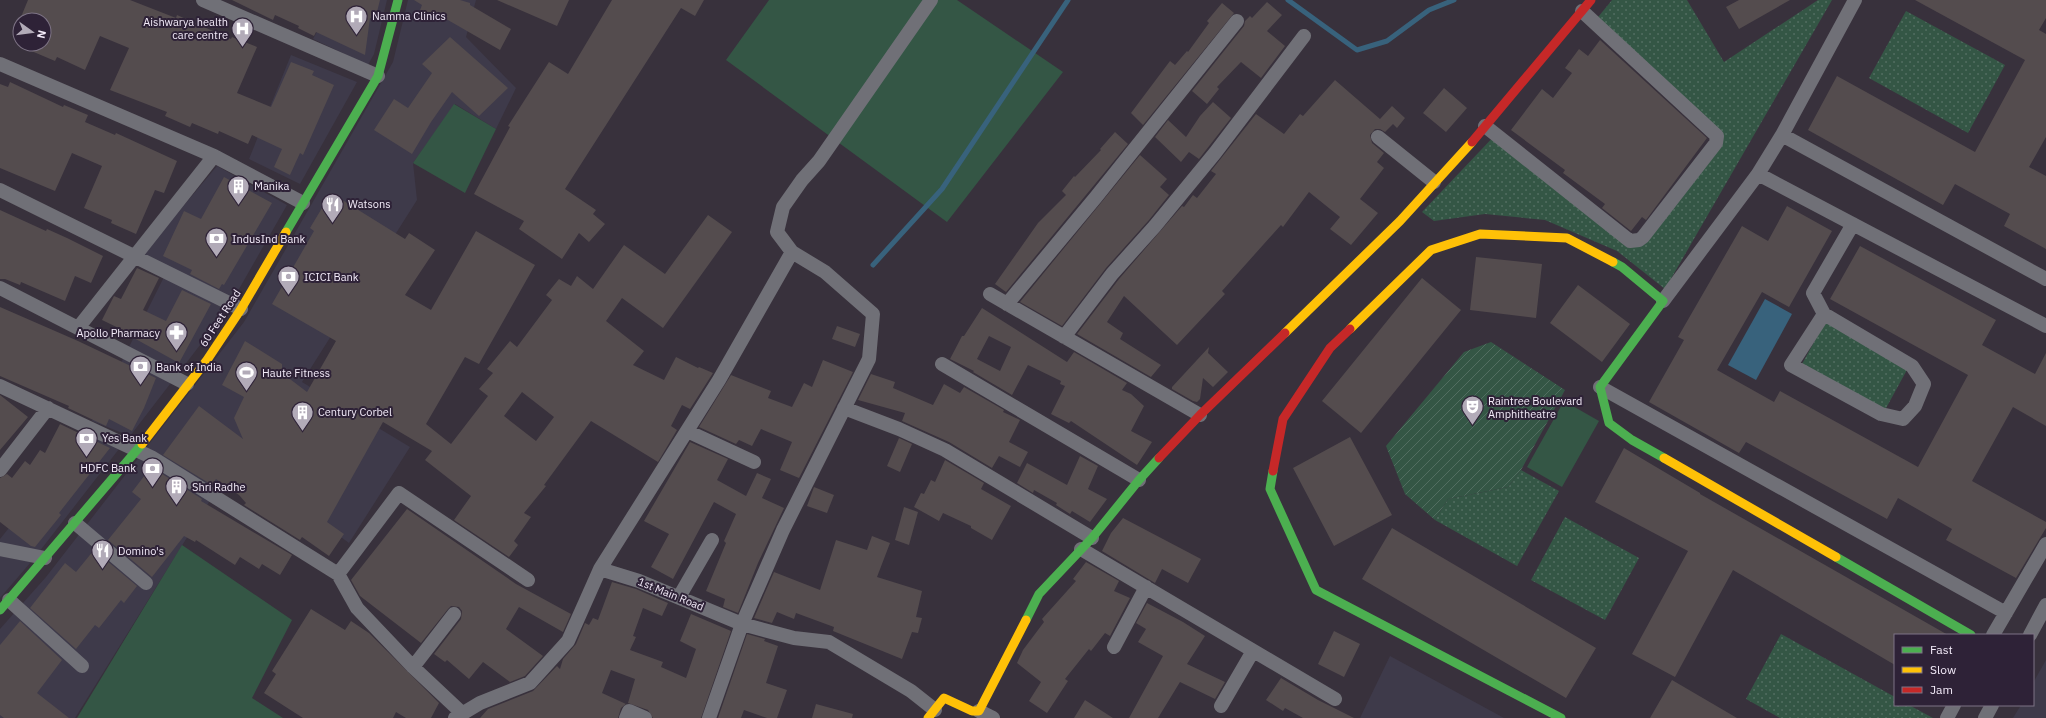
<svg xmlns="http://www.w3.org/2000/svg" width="2046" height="718" viewBox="0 0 2046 718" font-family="'IBM Plex Sans',sans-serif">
<defs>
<pattern id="park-dots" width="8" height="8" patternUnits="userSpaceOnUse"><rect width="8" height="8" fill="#345645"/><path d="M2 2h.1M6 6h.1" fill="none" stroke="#526e61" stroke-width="1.8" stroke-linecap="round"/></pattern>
<pattern id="garden-furrows" width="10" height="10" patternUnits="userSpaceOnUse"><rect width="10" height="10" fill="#345645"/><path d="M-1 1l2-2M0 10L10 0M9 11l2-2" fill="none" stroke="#526e61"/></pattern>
</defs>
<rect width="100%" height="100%" fill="#38313c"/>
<path fill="#3e3a4a" d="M334,0H387L374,54L368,65L313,39Z
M408,0H476L466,37L516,88L496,129L455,104L413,163L417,200L302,382L410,447L349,543L289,499L245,444L75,718H0V629L46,577L244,322L393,62Z
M291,55L357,82L300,184L249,159Z
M217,166L287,205L227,310L130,436L92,421L169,267L143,254Z
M85,433L119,449L39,552L0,544V539Z
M0,556L31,562L0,598Z
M1390,656L1504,718H1360Z
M2046,660V718H2013L2021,705H2033V683Z"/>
<path fill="#345645" d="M769,0H957L1063,72L947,222L726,60Z
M454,104L496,129L465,193L413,163Z
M1564,401L1599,421L1562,487L1527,467Z
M182,545L292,620L252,698L283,718H77Z"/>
<path fill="url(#park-dots)" d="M1612,0H1687L1724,62L1818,0H1832L1665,289L1617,251L1545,220L1485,214L1434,221L1422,212L1499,131L1639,246L1722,136L1594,22Z
M1906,11L2005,65L1968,133L1869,78Z
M1825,322L1908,368L1885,410L1802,364Z
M1521,470L1559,491L1517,566L1435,520L1448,499L1508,487Z
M1565,517L1639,558L1605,620L1531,580Z
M1781,634L1895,697V705H1909L1933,718H1780L1746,699Z"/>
<path fill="url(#garden-furrows)" d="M1491,342L1565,390L1521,470L1508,487L1448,499L1435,520L1405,494L1386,446L1464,352Z"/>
<path fill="#38627c" d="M1765,299L1792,314L1756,380L1728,365Z"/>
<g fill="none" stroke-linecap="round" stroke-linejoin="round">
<path stroke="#38627c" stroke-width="5" d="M1288,0L1357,50L1387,41L1429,10L1454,0
M873,265L942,189L1068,0"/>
</g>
<path fill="#544c4e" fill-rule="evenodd" d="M28,0H130L176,18L177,15L231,39L232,37L257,47L237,93L271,107L291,62L314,71L312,75L334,85L303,155L300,153L290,175L274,167L282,149L252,135L248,144L219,131L218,134L192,123L190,127L165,116L167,112L110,90L129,48L100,36L85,70L57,57L55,61L29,50L32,44H44V20H20V36L14,34Z
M232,0H380L375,20L370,18L365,55L316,32L314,36L298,28L299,26L275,15L273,20Z
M414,0H460L470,3V5L511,29L500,50L434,12L429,19L419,13L422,5Z
M497,0H569L557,26Z
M612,0H704L695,16L681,8L565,189L596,210L593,214L605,224L589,242L579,233L562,259L519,229L524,221L474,194L510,127L508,126L549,62L568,74Z
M1739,0H1790L1739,29L1726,7Z
M1915,0H2046V18L2039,30L2046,34V137L2029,167L2046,176V249L2004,226L2010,214L1955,184L1943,205L1808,130L1837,76L1975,152L2025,60Z
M1267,2L1282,15L1267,31L1285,46L1261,78L1241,62L1217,87L1219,89L1207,104L1192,91L1244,26L1245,21L1250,16L1252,18Z
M1222,3L1234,13L1143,125L1131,113L1170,61L1175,65L1187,51L1188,52L1209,23L1207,21Z
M450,37L508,88L479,116L452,92L431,122L412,154L374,130L394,99L408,108L432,73L422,64Z
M1600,40L1707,138L1646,220L1642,217L1631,231L1602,208L1605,204L1563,173L1565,170L1511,130L1542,89L1553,98L1572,73L1565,68L1579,49L1588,56Z
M1335,80L1380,119L1392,106L1405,118L1397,128L1393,124L1385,132L1380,129H1375L1370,135L1372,143L1384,153L1377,162L1384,168L1360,199L1378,213L1351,245L1330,229L1340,217L1309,192L1283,227L1281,225L1263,245L1222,291L1225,294L1177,345L1124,296L1107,322L1123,333L1120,339L1161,365L1151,377L1077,334L1119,279L1182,206L1184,207L1193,195L1197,198L1216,174L1211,171L1256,114L1284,134L1300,114L1303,116Z
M10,82L63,107L64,105L88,115L85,122L115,135L116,133L177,161L164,193L155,190L136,234L111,223L112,220L84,208L102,166L72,153L55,191L0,168V84L8,87Z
M1444,88L1467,108L1446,132L1423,113Z
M1213,102L1231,118L1199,159L1189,152L1181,162L1155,137L1168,120L1186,137L1200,116Z
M1115,132L1128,144L1006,292L995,284L1038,223L1066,195L1062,191L1074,176L1075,177L1101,150L1100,149Z
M1140,155L1167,179L1160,187L1169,195L1149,220L1106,268L1062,326L1020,302Z
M224,177L272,203L224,285L222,284L219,289L190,274L192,270L163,256L184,211L201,219Z
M331,193L405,239L409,233L435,250L405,295L431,310L476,231L535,265L479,364L465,357L426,424L451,444L488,396L479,389L493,373L487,369L510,341L517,347L552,300L546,295L559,279L571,286L577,276L593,289L624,245L665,274L708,215L732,232L663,328L622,298L606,321L644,351L633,365L664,380L676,357L698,368L699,367L713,373L690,409L682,405L671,426L677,430L658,462L591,421L544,485L546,486L524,513L531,517L514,541L518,545L509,557L454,520L471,496L425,460L432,451L383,422L327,522L344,534L329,556L302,537L300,540L244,505L246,503L239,495L216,479L212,485L163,455L199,406L243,439L234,418L244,397L222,385L245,341L282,364V373L307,392L336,341L272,304L314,231L310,228ZM522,392L554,417L536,441L504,416Z
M1787,206L1832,231L1789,307L1762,292L1717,370L1774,402L1780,391L1918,467L1968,375L1830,299L1860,246L1996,320L1982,345L2035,374L2046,353V426L2013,407L1972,481L2046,522V528L2016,578L1946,540L1952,529L1898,498L1887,519L1746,442L1739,453L1649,402L1684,340L1678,337L1742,226L1768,241Z
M0,210L46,231L47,229L67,238L103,256L91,283L75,276L65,301L21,282L20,285L5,279H0Z
M1476,257L1542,264L1536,318L1470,310Z
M137,268L159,278L143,310L166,321L182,290L211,304L179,363L132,337L133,335L102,320L114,296L121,299Z
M1422,278L1461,310L1361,433L1322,401Z
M1578,285L1630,324L1602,362L1550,323Z
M0,307L78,341L156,378L144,408L132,431L109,419L106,426L68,408L69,406L0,376Z
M982,308L1067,362L1074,352L1127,383L1122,390L1131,394L1144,406L1131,431L1152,442L1137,465L1071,421L1069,423L1051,414L1065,386L1060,384L1061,381L1028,365L1012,395L973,372L974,371L950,359L962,336H964ZM989,336L1011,347L1000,371L977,359Z
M837,326L860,334L855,347L832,339Z
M1209,347L1208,353L1228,372L1213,387L1203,378L1200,399L1197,402L1193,401L1172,389V387Z
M823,360L853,372L799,478L780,470L792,442L761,429L752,446L739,440L736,444L699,427L731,375L771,391L768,398L792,407L804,383L812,387Z
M871,374L895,382L893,388L933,405L944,384L960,393L964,387L1004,410L1003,412L1020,420L1009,442L1028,452L1020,467L999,456L992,468L949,442L902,421L905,413L858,400Z
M0,395L28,417L0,450Z
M60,424L110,448L59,513L61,515L35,547L31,546L0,522V478L7,474L12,478L25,461L30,465L40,450L45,453Z
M1350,437L1392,515L1334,546L1293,468Z
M899,438L912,444L900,472L887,466Z
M690,442L728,459L717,480L746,496L757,473L771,479L762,498L784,508L758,563L738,613L723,607L725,599L706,591L726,543L724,541L736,514L714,502L673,579L651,567L669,534L644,521Z
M1624,448L1700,493V494L1948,635H1895V665L1733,570L1675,677L1632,654L1688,551L1595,502Z
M1080,456L1098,466L1088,489L1107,499L1090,522L1072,511L1070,514L1056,505L1057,503L1034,490L1033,493L1017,483L1027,463L1067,485Z
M945,460L984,483L981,489L1011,506L992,540L971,528V526L943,513L939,521L914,507L921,493L924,494L931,480L935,482Z
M151,467L202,499L201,501L292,555L280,575L262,564L259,569L240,557L235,565L196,540L195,542L184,536L152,577L108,540L141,499L132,492Z
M814,487L834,495L827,513L807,506Z
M904,507L918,512L909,545L895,540Z
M407,509L516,584L571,614L563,632L519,607L506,629L543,656L525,676L510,682L483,662L469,679L447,660L445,662L434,654L461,619L462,611L459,607L451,606L448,609L421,643L360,596L351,580Z
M1123,518L1201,559L1188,583L1162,569L1155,583L1102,551L1111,533Z
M1392,528L1596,648L1566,698L1362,579Z
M872,536L890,543L877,577L922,591L916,617L922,618L918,633L912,632L902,659L833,631L834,627L796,613L794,619L777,612L772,623L754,618L774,572L820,590L836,540L867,550Z
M94,550L137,586L124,603L121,600L99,628L95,625L76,649L30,608L65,563L76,572Z
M1086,562L1119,581L1114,591L1130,598L1110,636L1105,633L1091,651L1089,649L1065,679L1068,681L1047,713L1029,701L1041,682L1017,663L1023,650L1044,622L1042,619L1076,581L1073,579Z
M612,582L636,589L668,603L662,616L643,608L633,636L636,637L630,650L663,662L661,667L686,678L696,649L680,641L691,614L731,631L701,718H653L648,710L628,703L635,679L611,670L602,693L626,704L621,708L618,718H480L488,709L533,691L557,666L560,669L563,659L576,644L585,623L589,625L593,618L598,620Z
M1147,603L1183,622L1205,636L1187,664L1225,682L1215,699L1180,682L1158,718H1129L1163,656L1138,642L1146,629L1136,623Z
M311,609L345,630L351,621L369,633L439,703L431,718H406L396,712L393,718H303L264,693L276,674L272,671Z
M20,621L62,660L37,693L69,718H4L0,715V645Z
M1334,631L1360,644L1344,677L1318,664Z
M747,634L765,639L764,641L778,646L766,683L787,690L777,718H767L744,710L741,718H718Z
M1281,678L1318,700L1354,718H1303L1285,708L1283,711L1266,700Z
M1672,680L1737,718H1650Z
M1085,700L1113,718H1074Z
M816,704L853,714L852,718H812Z"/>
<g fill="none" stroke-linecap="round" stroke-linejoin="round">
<path stroke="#707077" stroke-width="14" d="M203,0L378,76
M1855,0L1782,135L2046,279
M0,64L214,156L303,203
M1485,126L1630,241L1639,240L1643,237L1716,143L1717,136L1582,11
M1378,137L1434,182
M1758,174L1782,135
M0,190L241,309
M792,252L777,232L783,207L802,180L819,161L931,0
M0,288L187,384
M990,294L1200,415
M1663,301L1758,174L2046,326
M1007,304L1096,197L1237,21
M1824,314L1791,365L1881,414L1903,419L1915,406L1924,384L1912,366L1824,314L1813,293L1853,224
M78,328L214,156
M1064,337L1112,274L1155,226L1215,153L1304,36
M942,364L1139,480
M0,386L151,457L338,574L399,493L528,580
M1600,387L2006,613
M844,408L899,429L945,450L1092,538
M687,431L754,462
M0,470L48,408
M75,523L146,583
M0,549L45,558
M1081,549L1335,699
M600,569L639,581L742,624L794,638L829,642L911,691L935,710
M338,574L357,608L413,667L462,713
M679,597L712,540
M9,600L82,666
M1993,635L2046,544
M2030,635L2046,605
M1114,647L1146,587
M413,667L454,614
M1221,706L1253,651
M979,711L993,718
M455,718L480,703L530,683L568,641L600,569L719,380L792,252L825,272L873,314L869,359L783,530L742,624L709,718
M626,718L629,711L645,718
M1947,718L1954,705
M1985,718L1992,705"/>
<path stroke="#4caf50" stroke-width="9" d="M286,232L378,76L398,0
M1613,262L1622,267L1663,301L1600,387L1609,423L1632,440L1664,458
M1273,471L1270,489L1316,590L1561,718
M1836,557L1971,635
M0,610L142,444
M1026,620L1039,594L1092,538L1139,480L1159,458"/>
<path stroke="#ffc107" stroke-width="9" d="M1350,329L1431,250L1480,234L1567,238L1613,262
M1285,333L1400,221L1472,142
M142,444L207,360L241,309L286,232
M1664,458L1836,557
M928,718L944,698L972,711H979L1026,620"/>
<path stroke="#c62828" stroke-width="9" d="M1472,142L1591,0
M1159,458L1200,415L1285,333
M1273,471L1283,419L1330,348L1350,329"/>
</g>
<defs>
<symbol id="hospital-pin" viewBox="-11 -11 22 30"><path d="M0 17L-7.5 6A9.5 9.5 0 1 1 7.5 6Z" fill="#b2abb8" stroke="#2e2237"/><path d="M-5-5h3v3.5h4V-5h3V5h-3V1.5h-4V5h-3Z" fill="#fff"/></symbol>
<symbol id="building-pin" viewBox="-11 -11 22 30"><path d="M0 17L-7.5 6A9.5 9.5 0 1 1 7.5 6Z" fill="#b2abb8" stroke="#2e2237"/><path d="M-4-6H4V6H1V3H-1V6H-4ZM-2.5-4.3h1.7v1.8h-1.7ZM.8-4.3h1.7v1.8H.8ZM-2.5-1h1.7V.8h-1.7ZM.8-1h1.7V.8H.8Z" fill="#fff"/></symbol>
<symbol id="restaurant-pin" viewBox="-11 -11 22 30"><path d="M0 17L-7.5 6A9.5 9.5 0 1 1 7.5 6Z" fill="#b2abb8" stroke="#2e2237"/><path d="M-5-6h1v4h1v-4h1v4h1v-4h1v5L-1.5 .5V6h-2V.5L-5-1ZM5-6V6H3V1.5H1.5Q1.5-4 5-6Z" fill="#fff"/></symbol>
<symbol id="bank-pin" viewBox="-11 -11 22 30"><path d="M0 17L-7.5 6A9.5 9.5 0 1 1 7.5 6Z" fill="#b2abb8" stroke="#2e2237"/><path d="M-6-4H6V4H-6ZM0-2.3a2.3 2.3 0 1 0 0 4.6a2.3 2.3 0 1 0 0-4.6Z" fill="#fff"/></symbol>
<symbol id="pharmacy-pin" viewBox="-11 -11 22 30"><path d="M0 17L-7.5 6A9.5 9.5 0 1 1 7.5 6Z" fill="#b2abb8" stroke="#2e2237"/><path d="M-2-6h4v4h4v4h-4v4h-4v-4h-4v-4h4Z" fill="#fff"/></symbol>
<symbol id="stadium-pin" viewBox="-11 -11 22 30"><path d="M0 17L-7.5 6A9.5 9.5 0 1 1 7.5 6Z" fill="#b2abb8" stroke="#2e2237"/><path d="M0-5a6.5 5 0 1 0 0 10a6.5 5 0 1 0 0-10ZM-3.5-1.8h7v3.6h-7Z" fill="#fff"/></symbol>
<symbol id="theatre-pin" viewBox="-11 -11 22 30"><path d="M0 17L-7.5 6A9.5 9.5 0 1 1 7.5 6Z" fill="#b2abb8" stroke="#2e2237"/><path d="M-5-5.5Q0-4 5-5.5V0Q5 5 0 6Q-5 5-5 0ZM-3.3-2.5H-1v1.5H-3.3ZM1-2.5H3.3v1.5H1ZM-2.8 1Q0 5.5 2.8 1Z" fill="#fff"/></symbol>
</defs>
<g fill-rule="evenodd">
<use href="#hospital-pin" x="344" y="4" width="25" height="34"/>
<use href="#hospital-pin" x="230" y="16" width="25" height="34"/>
<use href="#building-pin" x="226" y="174" width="25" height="34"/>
<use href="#restaurant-pin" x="320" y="192" width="25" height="34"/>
<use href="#bank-pin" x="204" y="226" width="25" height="34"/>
<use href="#bank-pin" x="276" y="264" width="25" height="34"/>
<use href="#pharmacy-pin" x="164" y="320" width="25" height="34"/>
<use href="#bank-pin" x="128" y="354" width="25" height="34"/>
<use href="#stadium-pin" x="234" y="360" width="25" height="34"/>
<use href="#theatre-pin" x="1460" y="394" width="25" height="34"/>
<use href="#building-pin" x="290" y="400" width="25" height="34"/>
<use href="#bank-pin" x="74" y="426" width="25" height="34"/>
<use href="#bank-pin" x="140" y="456" width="25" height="34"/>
<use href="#building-pin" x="164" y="474" width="25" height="34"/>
<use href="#restaurant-pin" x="90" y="538" width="25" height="34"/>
</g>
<g text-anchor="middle" stroke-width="4" stroke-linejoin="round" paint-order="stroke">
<g font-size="11" fill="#f4ecfa" stroke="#2e2237" text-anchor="start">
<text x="372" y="20">Namma Clinics</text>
<text x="228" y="26" text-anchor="end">Aishwarya health<tspan x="228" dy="13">care centre</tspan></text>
<text x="254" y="190">Manika</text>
<text x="348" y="208">Watsons</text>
<text x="232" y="243">IndusInd Bank</text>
<text x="304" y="281">ICICI Bank</text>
<text x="160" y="337" text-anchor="end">Apollo Pharmacy</text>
<text x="156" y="371">Bank of India</text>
<text x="262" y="377">Haute Fitness</text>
<text x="1488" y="405">Raintree Boulevard<tspan x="1488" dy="13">Amphitheatre</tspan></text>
<text x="318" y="416">Century Corbel</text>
<text x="102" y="442">Yes Bank</text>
<text x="136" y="472" text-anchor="end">HDFC Bank</text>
<text x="192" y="491">Shri Radhe</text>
<text x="118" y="555">Domino's</text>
</g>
<g font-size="11" fill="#f4ecfa" stroke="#2e2237">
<text transform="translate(220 318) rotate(-57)" y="4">60 Feet Road</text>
<text transform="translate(671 594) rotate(22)" y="4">1st Main Road</text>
</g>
</g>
<rect x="1894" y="634" width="140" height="72" fill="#2e2237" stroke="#7d7385"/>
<rect x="1902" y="647" width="20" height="6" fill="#4caf50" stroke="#7d7385"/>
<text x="1930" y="654" font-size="12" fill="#f4ecfa">Fast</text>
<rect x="1902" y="667" width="20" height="6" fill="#ffc107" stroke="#7d7385"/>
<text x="1930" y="674" font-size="12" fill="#f4ecfa">Slow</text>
<rect x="1902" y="687" width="20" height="6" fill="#c62828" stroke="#7d7385"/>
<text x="1930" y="694" font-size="12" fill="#f4ecfa">Jam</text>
<g transform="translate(32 32) rotate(104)"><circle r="19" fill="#2e2237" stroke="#7d7385"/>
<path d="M0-3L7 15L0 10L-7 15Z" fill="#b2abb8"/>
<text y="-6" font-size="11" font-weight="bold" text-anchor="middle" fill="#f4ecfa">N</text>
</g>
</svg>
